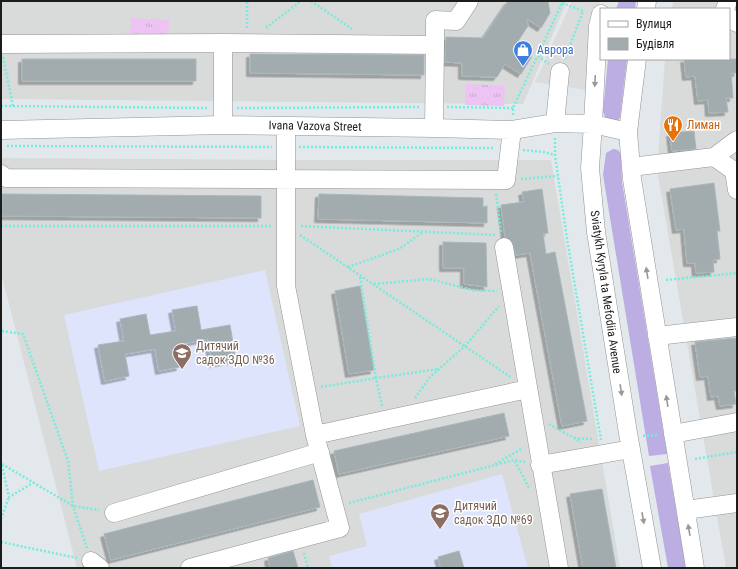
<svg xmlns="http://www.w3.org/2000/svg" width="738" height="569" viewBox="0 0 738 569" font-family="'Roboto Condensed',sans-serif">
<defs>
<pattern id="park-tufts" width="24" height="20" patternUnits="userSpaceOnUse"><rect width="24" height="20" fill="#ecc3f3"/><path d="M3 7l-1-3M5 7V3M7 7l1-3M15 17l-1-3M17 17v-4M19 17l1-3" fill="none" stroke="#caa7d0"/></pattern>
<filter id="shadow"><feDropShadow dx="-3.5" dy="3.5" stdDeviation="0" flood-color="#0004"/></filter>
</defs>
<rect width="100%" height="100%" fill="#e3e8ed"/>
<path fill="#d9dada" d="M1,1H567L523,104L1,99Z
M674,1H737V568H726L657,170L665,59H729V9H671Z
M1,158L296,160H551L620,568H77L1,273Z"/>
<path fill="#dde4fb" d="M265,270L300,426L99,471L64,315Z
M502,474L528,568H332L329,556L367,546L359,514Z"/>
<path fill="#bcade2" d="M619,1H636L635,9H616Z
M608,59H627L620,117L618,121L606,119L603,112Z
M613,149C618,149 620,151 621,156L622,182L667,454L649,456L603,175L606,153Z
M668,463L686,568H668L650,466Z"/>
<path fill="url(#park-tufts)" d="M131,18L169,20L168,38L130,37Z
M466,84L505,86L504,106L465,105Z"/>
<path fill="#dcdcdc" d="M572,1H600L593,26L587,90L535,82Z"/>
<path fill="#a2acae" stroke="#a7b8bd" filter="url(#shadow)" d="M508,1H548L550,13L541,28L527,19L528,26L512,50L530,48L531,58L521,74L505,64L497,77L462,76V63L445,62L446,37L483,38Z
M250,54L424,55V75L250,73Z
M22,59H196V81H22Z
M684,59H737V73H731L733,98H726L728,112L709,113L708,100L698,101L695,76L686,77Z
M694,131L696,149L672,151L670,133Z
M714,183L720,231H717L720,259L713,260L714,272L696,273L695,263H687L684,229L676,230L670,189Z
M542,189L548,233L543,234L546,254L555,252L587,421L562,426L530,253L516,255L512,241L505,237L501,205L524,202L522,192Z
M2,194L261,196V218L2,216Z
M319,194L483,198V207L487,206V223L318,219Z
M443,242L486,243L487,287L464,284V268H443Z
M360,286L374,370L349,374L335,291Z
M197,306L201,330L230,325L236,360L212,364L208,339L176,345L180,367L159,371L155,349L125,354L129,376L105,381L98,345L124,341L120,319L146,314L150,335L176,331L172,310Z
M737,338V391H734L736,404L720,406L718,396L711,397L708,376L700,377L695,342Z
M504,413L509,436L339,474L334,451Z
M313,480L320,507L111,560L104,534Z
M602,489L616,568H583L570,494Z
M293,551L298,568H270L268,558Z
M459,551L464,568H441L438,557Z"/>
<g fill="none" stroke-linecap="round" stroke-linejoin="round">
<defs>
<path id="minor" d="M646,9L647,1
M725,9L728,1
M601,14L598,26L593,124L590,168L596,232L628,433L652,568
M729,17L737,23
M1,44L223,43
M435,45V20L456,21L469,1
M637,59L628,132L632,179L695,568
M555,123L560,72
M223,125V43L435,45L434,128
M286,126V286L315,435L528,389
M1,130L223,125L434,128L512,130L555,123L593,124L628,132
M714,157L737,140
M631,167L714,157L734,171L737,190
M1,174L6,178L506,180L512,130
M504,247L559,568
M657,336L737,327
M673,434L737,422
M540,465L631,449
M686,510L737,503
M114,513L320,452
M91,561L100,568
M190,568L340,528L315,435"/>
</defs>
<use href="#minor" stroke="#939393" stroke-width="19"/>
<path stroke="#75ecdc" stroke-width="2.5" stroke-dasharray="2 2" stroke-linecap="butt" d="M311,1L352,29
M562,3L583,11L565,59
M247,28V1
M266,28L301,1
M538,56L549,64
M3,57L13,106
M1,106L208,108
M447,107L513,108
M237,108L420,107
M513,115V108L563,1
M555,138V155L567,239L601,440
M7,146L272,147
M299,147L494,148
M523,150L544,152L555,155
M521,179L558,176
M496,194L501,232
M1,226H272
M301,226L495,235
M300,235L512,378
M348,267L399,249L423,232
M666,280L737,273
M374,284L429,279L473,290L497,291
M1,327L2,331L23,334L68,461L73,506L87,548
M321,387L376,378L360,276
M415,398L430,377L465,346L499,306
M382,406L376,378L439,369
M549,424L581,442
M643,436L658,435
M574,438L593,439
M695,459L737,452
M515,461L529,488
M2,464L73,506L99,510
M495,464L523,448
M2,465L9,497L33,483
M349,503L514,460L526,462
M1,519L9,497
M1,542L77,558
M304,553L308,568"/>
<use href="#minor" stroke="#fff" stroke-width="18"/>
</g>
<defs><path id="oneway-solid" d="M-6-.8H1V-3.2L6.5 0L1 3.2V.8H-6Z"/></defs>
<g fill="#999">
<use href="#oneway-solid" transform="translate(595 81) rotate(93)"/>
<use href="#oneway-solid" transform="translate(647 273) rotate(-99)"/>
<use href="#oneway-solid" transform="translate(621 390) rotate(81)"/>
<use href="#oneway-solid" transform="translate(667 401) rotate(-99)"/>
<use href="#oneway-solid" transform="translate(643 518) rotate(80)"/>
<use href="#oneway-solid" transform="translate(689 530) rotate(-100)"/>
</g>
<defs>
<symbol id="shop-pin" viewBox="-11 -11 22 30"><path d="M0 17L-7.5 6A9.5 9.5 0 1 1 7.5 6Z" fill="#3f7fe0" stroke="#fff"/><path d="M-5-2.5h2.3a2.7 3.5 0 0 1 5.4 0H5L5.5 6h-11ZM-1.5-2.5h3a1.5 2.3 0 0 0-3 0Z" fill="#fff"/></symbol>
<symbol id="restaurant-pin" viewBox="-11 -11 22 30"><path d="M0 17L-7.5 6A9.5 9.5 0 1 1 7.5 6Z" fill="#e8710a" stroke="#fff"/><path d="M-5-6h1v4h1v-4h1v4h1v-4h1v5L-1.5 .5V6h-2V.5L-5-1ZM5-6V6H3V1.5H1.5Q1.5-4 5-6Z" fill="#fff"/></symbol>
<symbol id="school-pin" viewBox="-11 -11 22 30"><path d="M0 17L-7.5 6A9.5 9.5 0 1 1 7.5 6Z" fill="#8d6e63" stroke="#fff"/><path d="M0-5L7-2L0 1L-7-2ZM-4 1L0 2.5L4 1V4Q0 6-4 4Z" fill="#fff"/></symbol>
</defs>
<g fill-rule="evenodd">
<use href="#shop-pin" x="512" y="39" width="22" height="30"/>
<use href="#restaurant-pin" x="662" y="114" width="22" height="30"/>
<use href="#school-pin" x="171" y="342" width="22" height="30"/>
<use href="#school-pin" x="429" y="502" width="22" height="30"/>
</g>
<g text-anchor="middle" stroke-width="3" stroke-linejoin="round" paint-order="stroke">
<g font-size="12" fill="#366cbe" stroke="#fff" text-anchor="start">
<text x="537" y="54">Аврора</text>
</g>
<g font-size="12" fill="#c56008" stroke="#fff" text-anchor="start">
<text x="687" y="129">Лиман</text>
</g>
<g font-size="12" fill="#1c1c1c" stroke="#fff">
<text transform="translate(315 126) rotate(1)" y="4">Ivana Vazova Street</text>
<text transform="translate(606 292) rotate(82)" y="4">Sviatykh Kyryla ta Mefodiia Avenue</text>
</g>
<g font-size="12" fill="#785e54" stroke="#fff" text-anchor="start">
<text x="196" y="350">Дитячий<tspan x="196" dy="14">садок ЗДО №36</tspan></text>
<text x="454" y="510">Дитячий<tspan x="454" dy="14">садок ЗДО №69</tspan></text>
</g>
</g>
<rect width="738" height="569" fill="none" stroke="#1c1c1c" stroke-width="4"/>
<rect x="600" y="8" width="130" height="52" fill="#ffffff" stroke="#a4a4a4"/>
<rect x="608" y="21" width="20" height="6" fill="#ffffff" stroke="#a4a4a4"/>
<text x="636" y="28" font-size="12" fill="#1c1c1c">Вулиця</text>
<rect x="608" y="38" width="20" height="12" fill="#a2acae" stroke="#a4a4a4"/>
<text x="636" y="48" font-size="12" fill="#1c1c1c">Будівля</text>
</svg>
